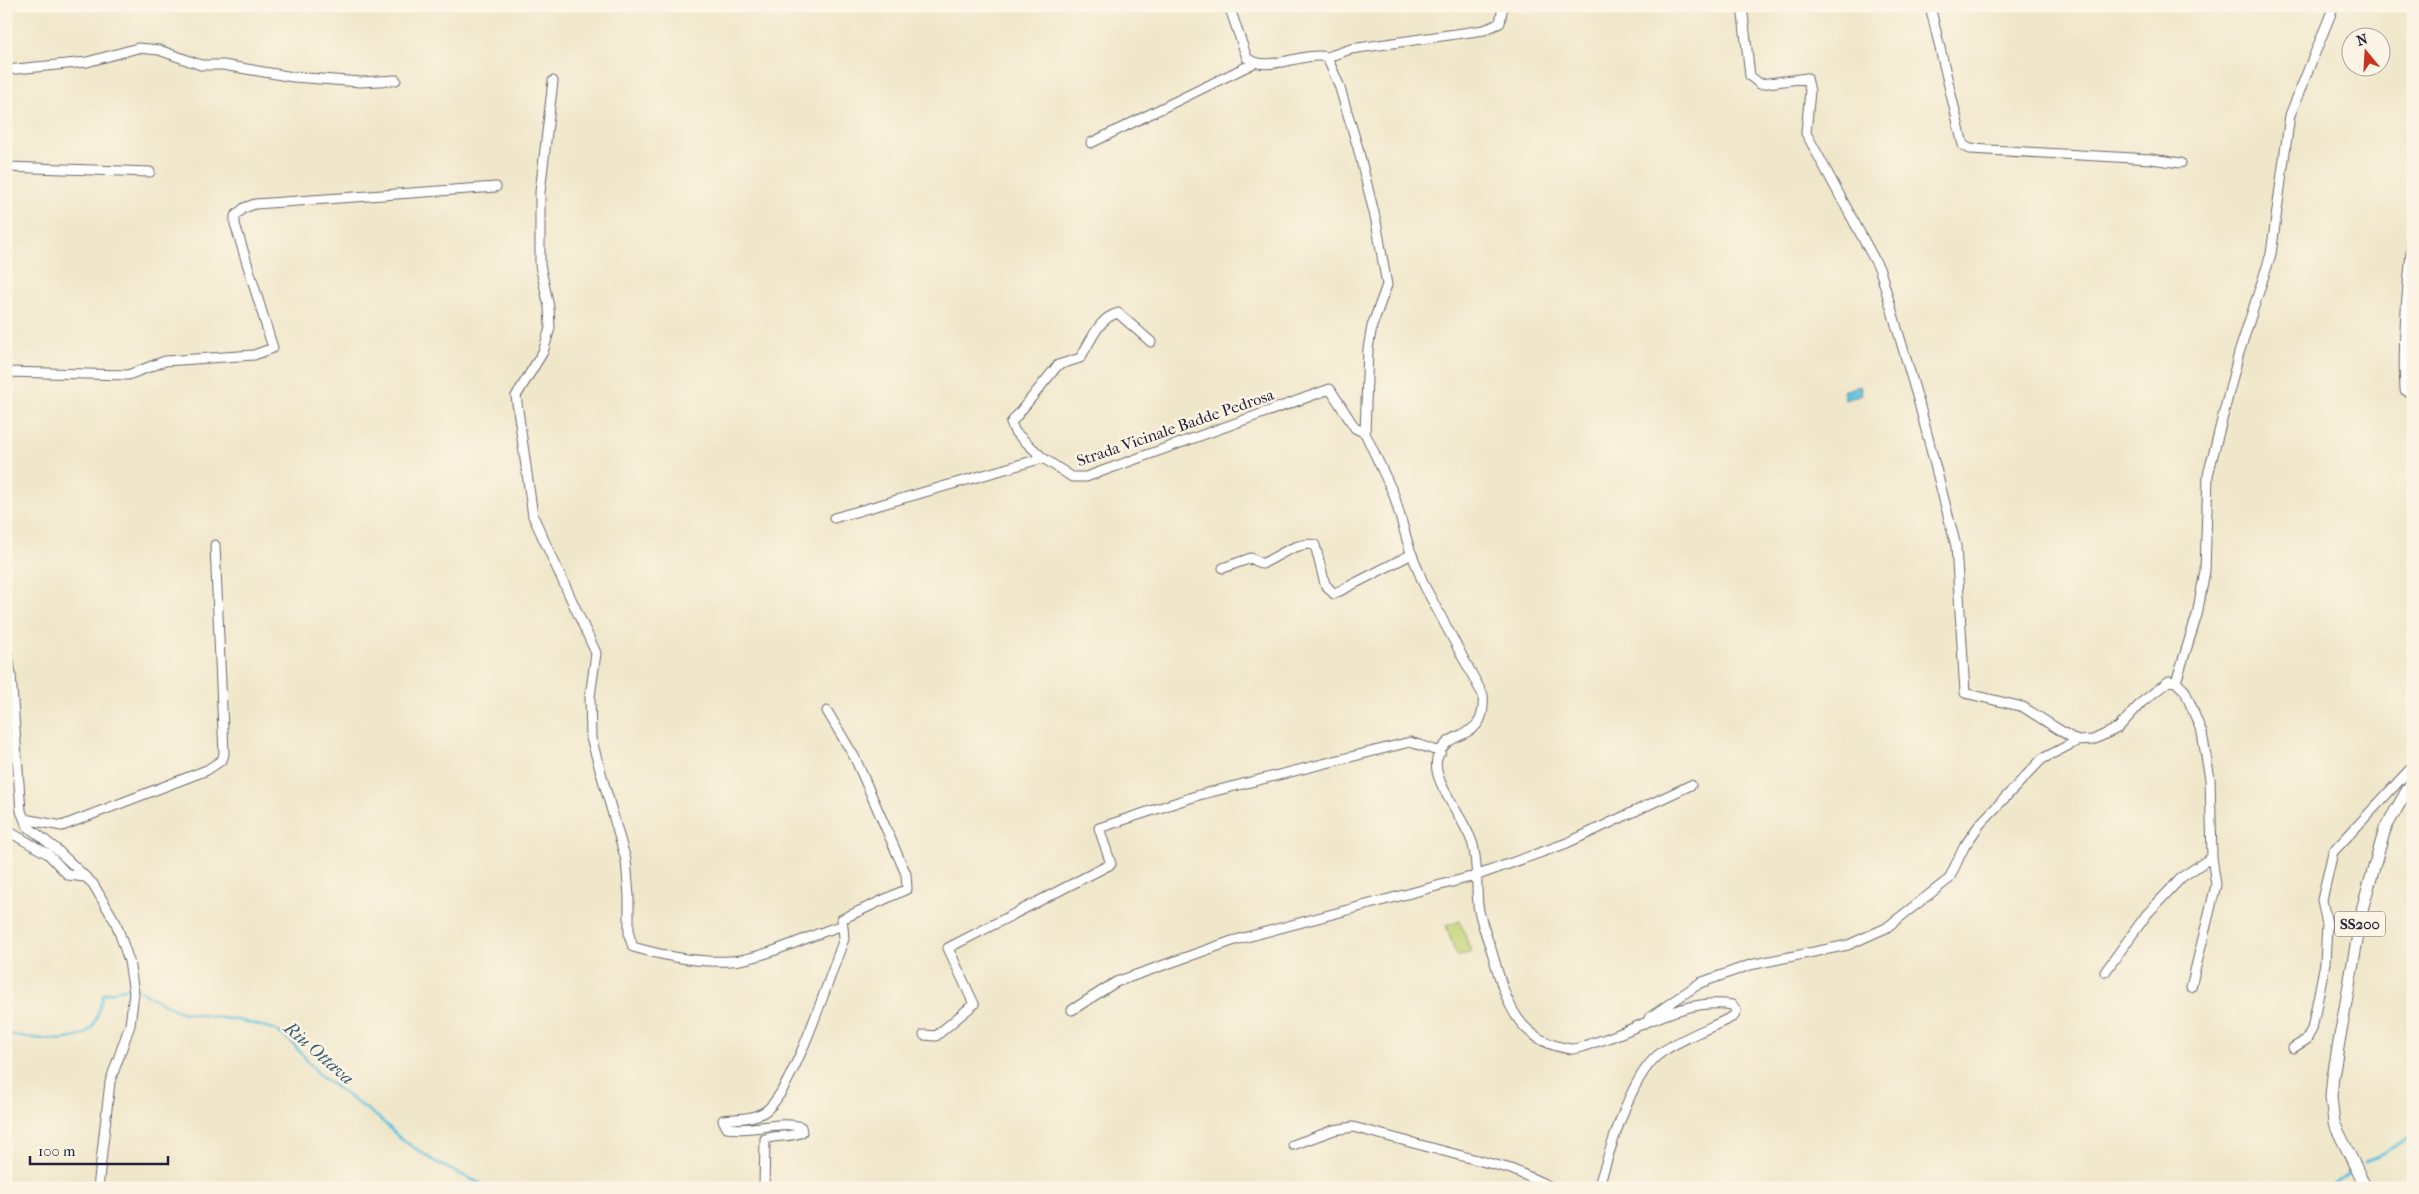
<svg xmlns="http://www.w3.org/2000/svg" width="2419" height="1194" viewBox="0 0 2419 1194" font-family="'IM FELL French Canon',serif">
<rect width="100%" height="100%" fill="#fcf5e5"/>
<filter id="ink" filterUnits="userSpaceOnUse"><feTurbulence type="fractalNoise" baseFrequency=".02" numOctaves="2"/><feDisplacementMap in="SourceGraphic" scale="10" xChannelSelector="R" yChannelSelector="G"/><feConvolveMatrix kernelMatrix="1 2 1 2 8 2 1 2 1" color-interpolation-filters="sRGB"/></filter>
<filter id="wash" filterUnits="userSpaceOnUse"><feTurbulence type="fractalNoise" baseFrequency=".0096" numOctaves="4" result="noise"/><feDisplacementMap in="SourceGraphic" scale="20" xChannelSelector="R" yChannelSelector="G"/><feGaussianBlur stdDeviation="1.12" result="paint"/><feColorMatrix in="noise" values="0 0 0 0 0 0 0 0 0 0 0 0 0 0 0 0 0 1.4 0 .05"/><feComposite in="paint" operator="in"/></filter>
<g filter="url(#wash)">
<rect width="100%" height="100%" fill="#f0e7ca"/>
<path fill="#c1d477" stroke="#727b59" d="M1460,921L1471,952L1457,957L1446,926Z"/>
<path fill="#62c3e0" stroke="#42728e" d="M1860,386L1862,394L1845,400L1843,391Z"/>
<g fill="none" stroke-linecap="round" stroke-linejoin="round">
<path stroke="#62c3e0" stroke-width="2.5" d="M140,991L180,1012L237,1020L274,1029L291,1041L320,1076L379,1118L401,1139L439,1164L490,1188
M6,1034C28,1037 78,1048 92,1027C99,1016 99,1005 104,994L128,988
M2364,1163C2380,1153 2399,1147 2413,1134
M2328,1188L2351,1171"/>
</g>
</g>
<g filter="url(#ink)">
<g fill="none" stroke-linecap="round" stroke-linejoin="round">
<defs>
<path id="minor" d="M1229,6L1247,58C1267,74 1303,51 1327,57L1339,85L1358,148L1376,221L1387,285L1372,326L1368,349L1365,433L1394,495L1409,547L1424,585L1483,695C1487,746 1447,724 1437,759C1431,782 1466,819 1473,845C1478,865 1476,884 1478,905C1480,920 1487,937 1492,952C1505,997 1515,1042 1571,1049C1578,1050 1589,1044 1596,1042C1641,1029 1683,997 1732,1005L1736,1010L1734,1016C1711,1028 1684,1037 1662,1052C1630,1073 1610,1152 1598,1188
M1742,6L1750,76L1760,84L1807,78L1810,91L1806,133L1880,270L1919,403L1956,546L1965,693L2023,707L2077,741
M1930,6L1963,145L1970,149L2151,159L2181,163
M1327,57L1351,49L1484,30L1500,23L1503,6
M6,70L87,62L138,48L159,50L201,65H223L293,77L361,82L396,80
M553,81L540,192V265L549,307L550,328L543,352L516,396L533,516L596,653L590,697L591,738L626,860L629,896V935L633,947C665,956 697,963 731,961C762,959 806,937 837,927H843L844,939C830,975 792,1095 764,1112C751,1120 736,1118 723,1120L727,1128C752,1132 782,1120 801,1127L802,1132C790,1138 778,1134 765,1139L764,1188
M1091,143L1254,63
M6,167L150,172
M2413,232C2408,284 2402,338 2405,390L2413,394
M6,372L128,375L165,361L254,355L273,348L235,224V216L244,208L255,204L496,187
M1043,458L1015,432L1011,423L1058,365L1080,358C1091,342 1098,318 1118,313L1151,342
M834,518L1043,458L1072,477H1086L1330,389L1355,428L1365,433
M1223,568L1251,558L1262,564C1278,556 1298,541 1315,545L1325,584L1334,594L1412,554
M6,655L8,656L11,675L21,811L27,826L55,848L93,884L116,923L129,961L134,993L130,1025L110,1082L98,1188
M2176,682L2197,615L2205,571L2208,475L2239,353L2271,254L2290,115L2334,6
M827,711L855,758L906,874L907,889L842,919L843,927
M24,819L62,826L207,770L222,760L224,754L215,545
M6,830L48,854L68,875L85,877
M2105,972L2147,914L2182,877L2212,857
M1072,1010L1116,982L1232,941L1478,875L1567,843L1691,785
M1649,1018L1700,983L1750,965L1848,945L1886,928L1949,879L1964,847L1980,824L2042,759L2077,741L2093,740L2118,728L2142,702L2169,681L2176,682L2185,691L2202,733L2210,779L2212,857L2216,885L2191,987
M924,1035L936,1036L974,1004L948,948L1111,864L1099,828L1199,795L1410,742L1441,752
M2293,1048L2306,1040L2312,1029L2325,963L2327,924L2322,900L2333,852L2413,766
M1293,1145L1334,1130L1353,1127L1511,1169L1554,1188"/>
<path id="major" d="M2366,1188L2334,1123L2331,1097L2333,1076L2363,906L2385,829L2413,780"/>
</defs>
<use href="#minor" stroke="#6a676d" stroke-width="11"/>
<use href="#major" stroke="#6a676d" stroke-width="13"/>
<use href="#minor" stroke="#fff" stroke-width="9"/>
<use href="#major" stroke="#fff" stroke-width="11"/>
</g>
</g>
<g text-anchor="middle" stroke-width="5" stroke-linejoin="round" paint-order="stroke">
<rect fill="#fcf5e5" stroke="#63616e" stroke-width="1" x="2335" y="911.5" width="50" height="25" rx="4"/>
<g font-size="15" font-weight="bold" fill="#22223b">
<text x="2360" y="929">SS200</text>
</g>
<g font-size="16" fill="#22223b" stroke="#fcf5e5">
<text transform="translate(1175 427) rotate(-19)" y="6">Strada Vicinale Badde Pedrosa</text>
</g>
<g font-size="18" font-style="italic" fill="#385a75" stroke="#fcf5e5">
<text transform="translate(319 1053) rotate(41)" y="6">Riu Ottava</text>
</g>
</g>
<rect width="2419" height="1194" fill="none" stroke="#fcf5e5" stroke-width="25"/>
<g transform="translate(2366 52) rotate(342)"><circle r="24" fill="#fcf5e5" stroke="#a5a1a1"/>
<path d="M0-4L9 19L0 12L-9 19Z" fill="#c8321e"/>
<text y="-8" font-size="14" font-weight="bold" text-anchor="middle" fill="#22223b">N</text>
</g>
<path d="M30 1156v8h138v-8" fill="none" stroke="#22223b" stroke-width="2.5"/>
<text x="38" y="1156" font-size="15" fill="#22223b" stroke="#fcf5e5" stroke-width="4" paint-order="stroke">100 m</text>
</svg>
